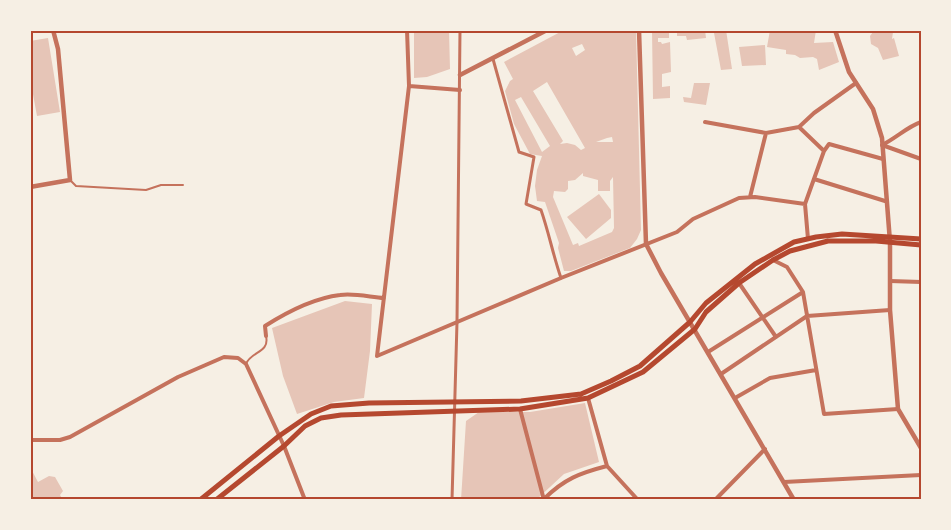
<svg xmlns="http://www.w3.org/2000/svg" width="951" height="530" viewBox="0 0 951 530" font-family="'Crimson Pro',serif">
<rect width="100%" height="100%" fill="#f6efe4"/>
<path fill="#e6c5b7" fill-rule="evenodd" d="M414,30H449L450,69L427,77L414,78Z
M564,30H636L641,230L637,239L630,248L571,271H564L558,248L559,243L545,202L537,201L535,186L537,170L542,156L530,154L514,124L505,91L510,81L513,79L504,62ZM582,44L585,50L576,56L572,48ZM547,82L585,148L581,150L575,145L567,143L560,144L563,141L533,91ZM521,97L550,146L542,152L515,100ZM612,137L613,142H596L607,138ZM583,173V176L598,180V191H610V181L613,177L614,228L612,232L579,246L578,243L573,245L553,197L554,191L565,192L568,189V181L575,180Z
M652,30H669V38H658V42H661L662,44L670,42L671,72L662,74V87L670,86V98L653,99Z
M677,30H705L706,38L687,40L686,36H677Z
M717,30H726L732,69L721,70L714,33Z
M770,30L797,32V30H816L814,43L833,42L839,62L819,70L817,59L813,57L800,58L795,55L786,54V50L767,47Z
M869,30L893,32L892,39L894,38L899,56L883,60L878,48L871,44L870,36L873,32Z
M48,38L60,112L37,116L30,78V41Z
M765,45L766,65L742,66L739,47Z
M694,83H710L706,105L684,102L683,97L691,98Z
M599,194L611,210V218L586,239L567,217Z
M345,301L372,304L370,351L364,398L334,402L297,414L283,376L272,328Z
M585,403L599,462L564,474L536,500H461L466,421L479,412H530Z
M30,467L38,482L49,476L55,477L63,491L60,495L63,500H30Z"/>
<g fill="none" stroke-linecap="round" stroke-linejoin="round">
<path stroke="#c5725c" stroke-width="2" d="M70,180L76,186L146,190L161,185H183
M246,364C251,351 270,353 266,336"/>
<path stroke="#c5725c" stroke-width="3" d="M493,59L519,152L534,157L526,204L541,210C549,233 553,255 561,278
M452,500L457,322L460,30"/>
<path stroke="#c5725c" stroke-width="4" d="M407,30L409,86L377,356L561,278L677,232L693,219L739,198L755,197L805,204
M409,86L460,90
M705,122L766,133L799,127L814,113L856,83
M799,127L824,151
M882,145C896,138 907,127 921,122
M882,145L921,159
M814,179L885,201
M750,197L766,133
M808,239L805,204L824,151L829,144L883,159
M773,260L787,267L803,292L824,414L898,409
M890,281L921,282
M739,283L776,337
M266,336L265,326C287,312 315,298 340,295C354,293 370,297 384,298
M708,352L803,292
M721,374L807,316L890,310
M588,398L607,466L638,500
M735,398L770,378L816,370
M520,409L544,500
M30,440H60L70,437L178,377L224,357L238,358L246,364L284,446L305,500
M784,482L921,475
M544,499C564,479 580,473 607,466
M715,500L765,449"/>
<path stroke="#c5725c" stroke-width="4.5" d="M639,30L646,244L661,273L794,500
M835,30L849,72L873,109L882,138L890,242V310L898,409L921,448
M460,75L547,30
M30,187L70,180L58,49L53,30"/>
<path stroke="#b5482f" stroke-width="5" d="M200,500L279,436L311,414L331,406L369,403L521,401L581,394L611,381L640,366L690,322L706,303L755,264L794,242L816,237L842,234L921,239
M216,500L284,446L305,426L321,418L341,415L520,409L588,398L643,372L695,329L706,312L739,283L773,260L790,251L828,241H876L921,245"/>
</g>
<rect width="951" height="530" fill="none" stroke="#f6efe4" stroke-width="63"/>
<rect x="32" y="32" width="888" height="466" fill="none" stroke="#b5482f" stroke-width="2"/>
</svg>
